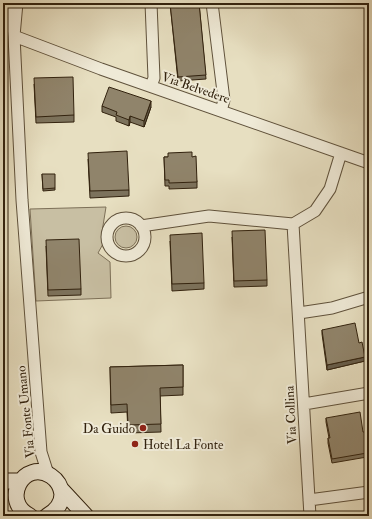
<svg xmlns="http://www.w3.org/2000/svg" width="372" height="519" viewBox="0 0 372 519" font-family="'IM FELL Double Pica',serif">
<rect width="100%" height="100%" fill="#e7dfc1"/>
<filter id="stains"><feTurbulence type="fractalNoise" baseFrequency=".005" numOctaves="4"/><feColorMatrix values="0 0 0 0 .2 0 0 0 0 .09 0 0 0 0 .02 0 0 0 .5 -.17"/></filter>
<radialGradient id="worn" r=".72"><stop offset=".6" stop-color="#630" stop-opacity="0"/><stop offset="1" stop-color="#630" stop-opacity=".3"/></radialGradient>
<path fill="#c8bfa3" stroke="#7d7058" d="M106,207L102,232L103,244L98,253L110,262L111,298L36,301L30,209Z
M115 237a11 11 0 1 1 22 0a11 11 0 1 1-22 0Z"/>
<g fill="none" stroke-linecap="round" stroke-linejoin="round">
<defs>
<path id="street" d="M6,3L12,16L14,36L101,69L369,163
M17,3L14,36L22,200L41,452L48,474
M212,3L224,100L221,111
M151,86L154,78L151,3
M107 237a19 19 0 1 1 38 0a19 19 0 1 1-38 0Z
M293,224L310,516
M141,226L209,216L293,224L315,211L330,189L341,153
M299,313L332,308L369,297
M304,404L369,393
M309,500L369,492"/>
<path id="secondary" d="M3,481H20
M61,489L86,516
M30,516C0,501 24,458 51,476C57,480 61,487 62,494C62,504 56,511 47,516"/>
</defs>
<use href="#street" stroke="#5f513b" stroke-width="13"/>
<use href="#secondary" stroke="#32220e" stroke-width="17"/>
<use href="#street" stroke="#efead7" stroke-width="11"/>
<use href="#secondary" stroke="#efead7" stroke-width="15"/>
</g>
<path fill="#7c725c" stroke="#32220e" d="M170,3H199L206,79L178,81Z
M34,84L74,115V122L36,123Z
M102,106L151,107L144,127L130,122L129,126L116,121V117L102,112Z
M164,157H192L197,182V188L169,189V186H165Z
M88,159L129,190V196L90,198Z
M42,174L55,188V190L43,191Z
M232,237L267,280V286L234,287Z
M170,241L204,283V289L172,291Z
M46,246L81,289V295L48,296Z
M322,330L359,343L365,361L327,370L322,334Z
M183,365V395L160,396L161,432L128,433L127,412L111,413L110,367Z
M326,418L367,453V457L332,463L328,443V438H329L326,422Z"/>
<path fill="#655c4b" stroke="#32220e" d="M151,101V107L144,127V121Z
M130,116V122L129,126V120Z
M365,357V361L327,370V365Z"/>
<path fill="#90846b" stroke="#32220e" d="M170,3H199L206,75L178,77Z
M73,77L74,115L36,117L34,78Z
M109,87L151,101L144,121L130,116L129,120L116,115L117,112L102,106Z
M127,151L129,190L90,191L88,153Z
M192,152V157L196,156L197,182L169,183V180H165L164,157H168V153Z
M42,174H55V188L43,189Z
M265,230L267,280L234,281L232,231Z
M202,233L204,283L172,284L170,235Z
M79,239L81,289L48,290L46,240Z
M355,323L359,343L362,342L365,357L327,365L322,330Z
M183,365V387L160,388L161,424L128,425L127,404L111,405L110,367Z
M360,412L363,432H365L367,453L332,459L328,438H330L326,418Z"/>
<g fill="#8f2418" stroke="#efead7" stroke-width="1.5">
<circle cx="143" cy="428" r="4"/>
<circle cx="135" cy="444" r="4"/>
</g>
<g text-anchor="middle" stroke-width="4" stroke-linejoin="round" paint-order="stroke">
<g font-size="13" fill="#32220e" stroke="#efead7">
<text transform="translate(196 87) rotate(19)" y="5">Via Belvedere</text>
<text transform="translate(25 412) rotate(-96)" y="5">Via Fonte Umano</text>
<text transform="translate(290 415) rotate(-93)" y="5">Via Collina</text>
</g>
<g font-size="13" fill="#32220e" stroke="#efead7" text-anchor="end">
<text x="135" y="433">Da Guido</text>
<text x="143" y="449" text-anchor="start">Hotel La Fonte</text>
</g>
</g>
<rect width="372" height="519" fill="none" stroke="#e7dfc1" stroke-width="16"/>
<rect x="4" y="4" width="364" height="511" fill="none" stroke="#32220e" stroke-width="2"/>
<rect x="8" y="8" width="356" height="503" fill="none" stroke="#32220e"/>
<rect width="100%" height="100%" filter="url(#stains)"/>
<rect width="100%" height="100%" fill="url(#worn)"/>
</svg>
